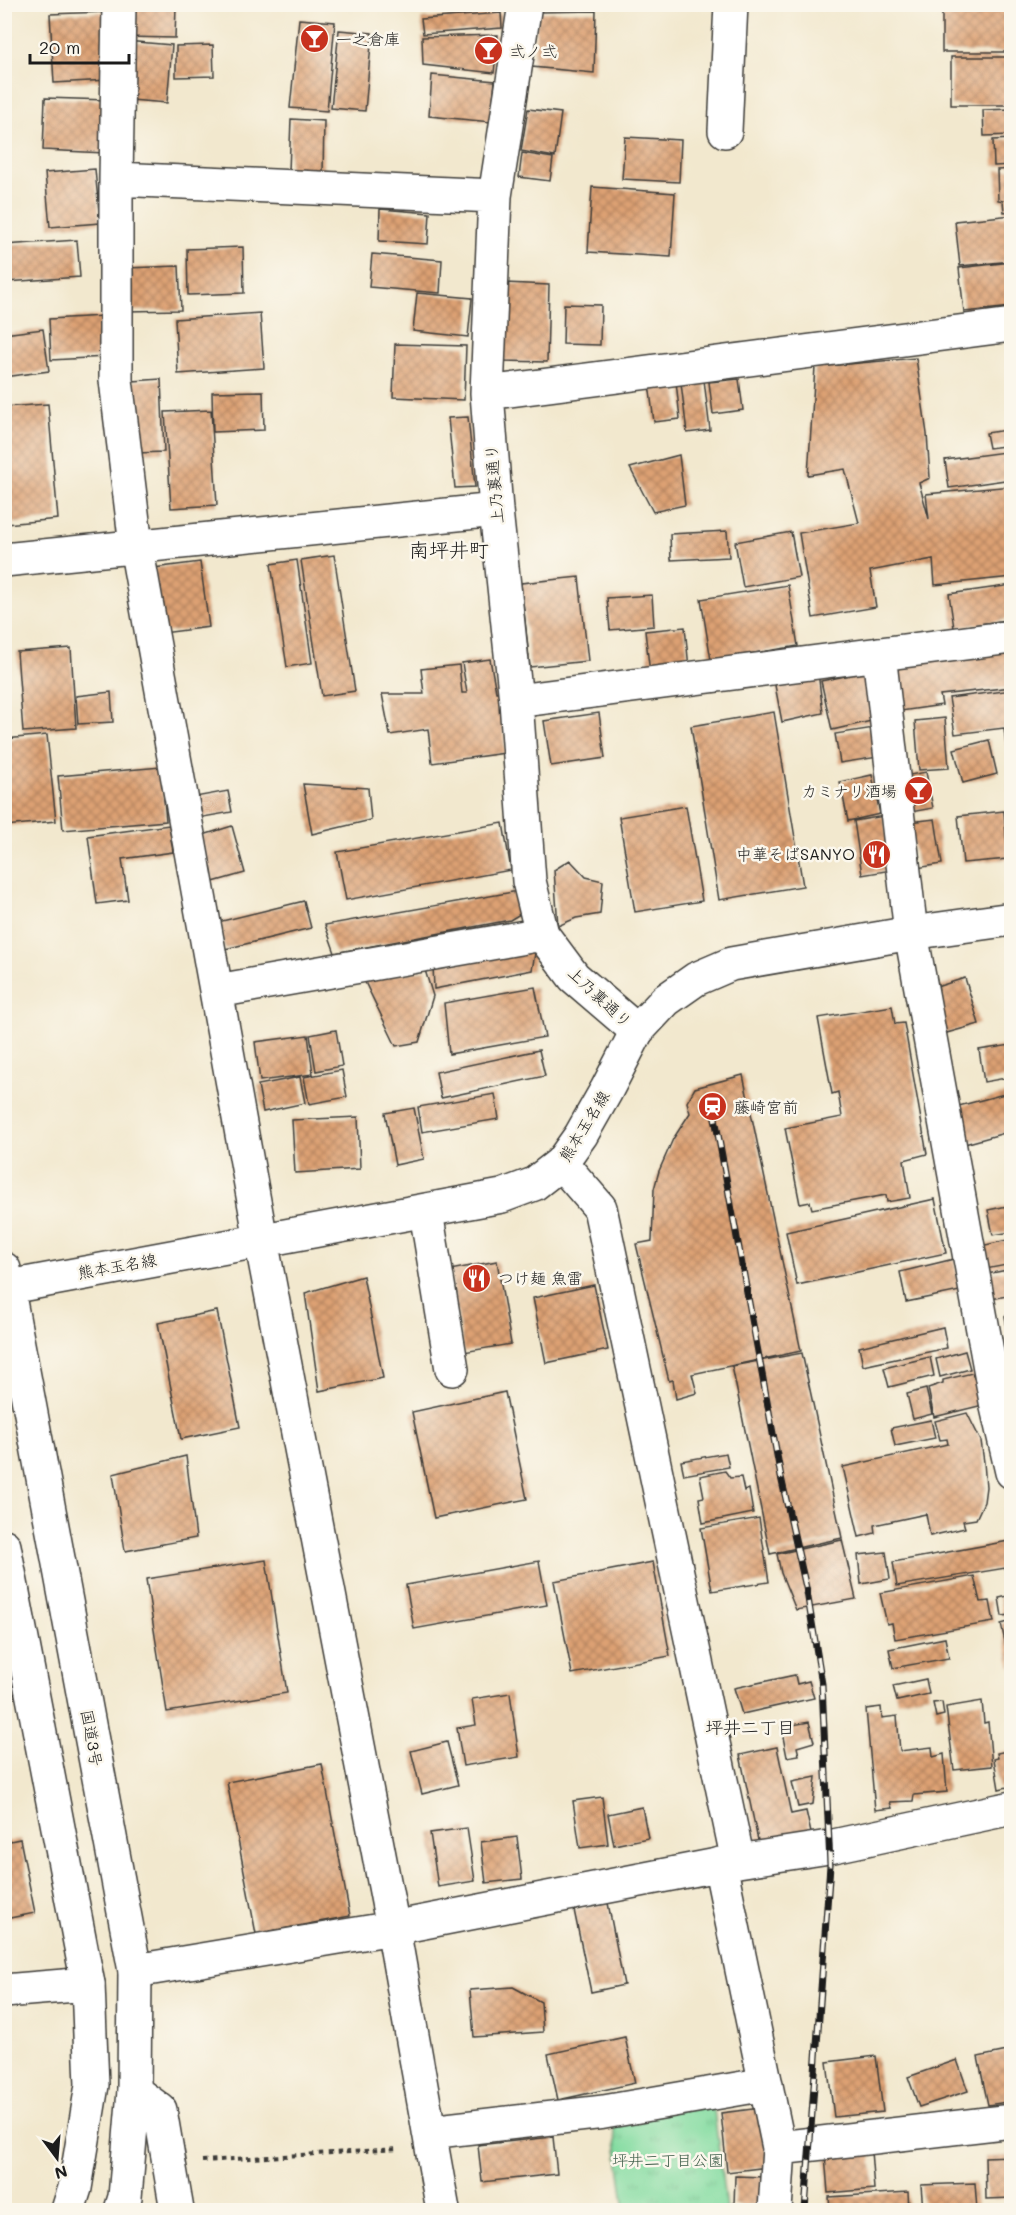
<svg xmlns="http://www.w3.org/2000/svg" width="1016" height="2215" viewBox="0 0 1016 2215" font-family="Mali,'Klee One',sans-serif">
<defs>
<pattern id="park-tufts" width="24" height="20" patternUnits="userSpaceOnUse" patternTransform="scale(1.5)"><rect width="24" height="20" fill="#84dca1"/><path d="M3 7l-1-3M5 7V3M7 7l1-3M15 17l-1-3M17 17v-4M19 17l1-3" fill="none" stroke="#71bc8a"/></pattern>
<pattern id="building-cross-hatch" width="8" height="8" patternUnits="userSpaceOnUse" patternTransform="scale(1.5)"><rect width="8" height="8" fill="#dda173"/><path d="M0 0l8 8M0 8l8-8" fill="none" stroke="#b2825e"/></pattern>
</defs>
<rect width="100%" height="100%" fill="#fbf7ec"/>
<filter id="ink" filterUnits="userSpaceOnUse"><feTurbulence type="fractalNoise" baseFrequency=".0167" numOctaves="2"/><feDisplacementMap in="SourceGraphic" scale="12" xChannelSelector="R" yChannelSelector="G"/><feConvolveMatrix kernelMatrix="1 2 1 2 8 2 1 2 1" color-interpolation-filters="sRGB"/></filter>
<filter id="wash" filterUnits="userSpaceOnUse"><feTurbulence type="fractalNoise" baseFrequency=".008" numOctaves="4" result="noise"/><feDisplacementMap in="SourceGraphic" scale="24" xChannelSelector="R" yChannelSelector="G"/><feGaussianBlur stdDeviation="1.35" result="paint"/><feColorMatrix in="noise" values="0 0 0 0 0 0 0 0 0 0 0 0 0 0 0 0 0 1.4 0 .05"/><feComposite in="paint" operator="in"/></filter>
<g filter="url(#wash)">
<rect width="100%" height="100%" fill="#f2e8ce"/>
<path fill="url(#park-tufts)" stroke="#507c5e" stroke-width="1.5" d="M713,2101L726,2210H625L613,2118Z"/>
<g id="blocks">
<path fill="url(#building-cross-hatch)" d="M127,5L176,6L175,38L126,37Z
M942,9H1012V52H942Z
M596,11L594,73L532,67L538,12Z
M105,12L108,80L54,83L50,14Z
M501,13L502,28L423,34L421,19Z
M299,19L335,22L327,111L290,108Z
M339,30L372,33L365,111L331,108Z
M498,35L494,73L423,65L422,37Z
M125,41L172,45L167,103L119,99Z
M213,45L214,76L176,77V46Z
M951,57H1012V105H951Z
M432,75L495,81L491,122L429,116Z
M45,98L107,100L105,153L43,150Z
M528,109L561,113L555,157L521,151Z
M1012,109V135L984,136L983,110Z
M291,119L324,121L323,173L289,171Z
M625,137L681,140L679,182L622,179Z
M1012,139V165L994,166L993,140Z
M522,153L553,158L550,181L519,177Z
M95,169L100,223L50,227L45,173Z
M1012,169V211L1004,212L1003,201L998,200L997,170Z
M592,187L675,193L671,257L588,252Z
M380,209L430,213L428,244L379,241Z
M1012,215V261L960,266L955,221Z
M77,240L80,277L6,282L4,245Z
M243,247L244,293L188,295L187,249Z
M372,254L442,260L440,293L369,287Z
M1012,262V307L964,312L959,268Z
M179,266L181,310L127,311L126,268Z
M505,283L549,285L547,362L503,361Z
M417,293L472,298L468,337L413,331Z
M564,304L601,305L600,345L563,344Z
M260,313L264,368L178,374L175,319Z
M104,316L106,357L51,360L49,319Z
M43,329L49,371L4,377V334Z
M395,344L466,346L464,400L393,397Z
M916,358L927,434L930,478L919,483L929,519L926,494L1012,486V577L935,585L933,559L870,571L876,607L813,618L799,533L859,523L845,469L808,475L815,367Z
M161,379L164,452L137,453L133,381Z
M739,379L743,410L713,414L709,382Z
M704,380L710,430L687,433L681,383Z
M676,381L680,419L654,422L649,384Z
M263,391L264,430L213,432L212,392Z
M48,404L58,519L6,524L4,407Z
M211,410L217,505L171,508L165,412Z
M468,417L475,487L455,488L448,418Z
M1012,429V445L989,448L986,433Z
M1012,451V479L949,488L945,460Z
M679,455L685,505L653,512L630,468Z
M727,531L729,557L671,560L670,534Z
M791,532L799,577L743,587L735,542Z
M334,555L355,691L322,696L301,560Z
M297,560L312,663L287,667L271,564Z
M200,562L209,627L163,633L154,568Z
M579,577L588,661L530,667L521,583Z
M788,585L798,646L711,660L701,599Z
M1012,585V619L954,628L949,594Z
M652,595L654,626L610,630L607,598Z
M685,627L689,668L650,673L645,631Z
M1012,646V687L940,695L942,705L901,711L896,660Z
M71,648L76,728L23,732L17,652Z
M490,659L496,692H501L505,753L432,763L428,729L390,735L382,694H424L421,669L459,665L462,693H467L462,663Z
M818,672L823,713L782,722L774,680Z
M865,672L876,720L832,730L821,681Z
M1012,690V745L1006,746L1004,728L955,734L949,698Z
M111,692L113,722L78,724L76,696Z
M774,712L803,886L719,900L691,726Z
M599,713L605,758L551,766L544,721Z
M945,718L949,768L919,770L915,721Z
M880,727L885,756L840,763L835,734Z
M47,735L56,821L5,826V739Z
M989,740L997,774L963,783L954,749Z
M161,767L166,821L63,830L58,776Z
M926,772L933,808L911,812L904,776Z
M872,775L880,814L848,821L840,782Z
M1008,782H1012V804L1010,805Z
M303,784L368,788L371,820L312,834Z
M228,791L232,812L198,818L195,797Z
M686,806L702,901L635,912L619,817Z
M1004,811L1008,859L963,863L958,816Z
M884,816L892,870L862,875L854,821Z
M935,819L942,864L917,868L910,822Z
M503,823L511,870L346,900L337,852Z
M169,825L173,852L122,859L128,900L97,904L88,836Z
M232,826L245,873L213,882L200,836Z
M570,860L586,877L603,881L600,914L576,918L558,926L554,870Z
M518,891L525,911L510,920L335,953L325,925Z
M304,901L311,928L225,949L218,922Z
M536,948L532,970L434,989L433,965Z
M425,970L433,996L419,1042L396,1046L364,980Z
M965,978L979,1024L943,1034L930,989Z
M535,987L545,1037L449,1054L444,1003Z
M892,1006L895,1024L904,1023L927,1154L904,1160L910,1198L887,1202L886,1195L812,1209L810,1202L800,1204L785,1128L842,1117L838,1092L832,1094L818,1018Z
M336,1030L342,1066L316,1071L310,1035Z
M308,1035L313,1074L260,1081L255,1042Z
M1011,1045L1012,1077L984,1082L979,1050Z
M539,1050L545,1076L441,1098L436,1072Z
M342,1070L347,1097L309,1104L304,1077Z
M743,1075L801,1351L692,1374L697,1393L676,1399L673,1380L669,1381L636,1244L652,1241L654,1189L659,1171L673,1139L690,1113L687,1102L695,1088Z
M300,1077L305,1103L263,1112L258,1085Z
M1012,1092V1131L961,1145L951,1108Z
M495,1094L499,1119L422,1132L418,1107Z
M414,1108L424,1159L395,1165L385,1113Z
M358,1117L360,1169L295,1173L292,1120Z
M935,1199L946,1253L797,1285L786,1232Z
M1012,1205V1232L993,1235L988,1210Z
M1012,1239V1264L986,1269L981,1246Z
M954,1259L960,1291L906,1302L900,1272Z
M497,1261L511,1344L464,1352L450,1270Z
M1012,1269V1295L986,1300L982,1275Z
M363,1276L383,1378L319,1391L305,1293Z
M594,1285L608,1350L546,1363L533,1298Z
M217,1311L240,1427L181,1439L158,1323Z
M1012,1315V1346H1010L1005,1316Z
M943,1327L947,1348L863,1366L859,1347Z
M965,1351L970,1369L940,1377L936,1359Z
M802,1353L842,1538L770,1554L732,1366Z
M930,1357L934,1376L889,1387L884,1368Z
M972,1373L974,1377H977L983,1405L934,1417L928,1388L943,1383V1380Z
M926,1389L932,1414L913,1419L907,1394Z
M505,1392L527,1499L434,1518L412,1412Z
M967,1413L981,1441L984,1462L986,1487L984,1502L976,1519L963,1521L965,1528L930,1536L926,1514L874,1525L875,1533L859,1537L843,1467L948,1444L947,1439L940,1440L935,1421Z
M931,1420L935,1438L895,1446L891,1428Z
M726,1453L729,1467L684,1475L681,1461Z
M186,1456L196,1538L125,1551L113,1474Z
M725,1471L730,1478L741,1477L744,1491L749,1489L753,1513L703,1523L699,1498L704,1497L700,1476Z
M759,1518L769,1582L712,1591L701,1528Z
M842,1540L856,1599L796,1610L781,1573L777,1554Z
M1009,1541L1012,1567L897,1586L893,1562Z
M886,1552L890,1579L861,1584L858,1555Z
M266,1560L287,1693L167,1712L146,1579Z
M539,1561L547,1605L414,1629L406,1585Z
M653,1562L670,1656L572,1674L554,1581Z
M974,1576L980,1602L990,1601L994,1622L895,1639L892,1623L887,1624L880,1593Z
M1012,1595V1615L1002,1616L999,1598Z
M1012,1621V1668H1011L1001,1624Z
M945,1638L949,1658L893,1668L889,1649Z
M795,1675L797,1684L809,1681L814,1698L742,1714L734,1688Z
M926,1679L929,1694L897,1701L893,1686Z
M510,1693L519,1757L463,1766L457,1728L476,1725L472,1699Z
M982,1701L984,1723L988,1722L992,1766L954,1770L946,1707Z
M942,1702L944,1715L936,1717L933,1703Z
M881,1707L882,1718L897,1716L900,1751L932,1747L933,1757L944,1754L947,1792L914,1795L913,1801L890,1802L892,1808L875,1810L866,1709Z
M809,1722L814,1742L797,1747L799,1755L787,1757L781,1727Z
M447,1742L458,1785L422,1794L411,1751Z
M777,1747L791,1814L806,1811L811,1833L759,1845L740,1755Z
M1012,1750V1786L999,1789L994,1759L998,1758L997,1753Z
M322,1764L350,1916L256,1934L227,1782Z
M816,1777L813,1804L798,1807L792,1782Z
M602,1797L608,1844L580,1848L573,1801Z
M642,1807L648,1838L614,1845L608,1814Z
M467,1828L475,1881L438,1887L430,1833Z
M517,1837L522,1879L486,1883L481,1842Z
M20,1839L35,1913L5,1919V1842Z
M608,1903L624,1985L591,1992L574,1910Z
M513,1987L541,2002L543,2032L474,2037L470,1990Z
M625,2037L635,2083L558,2100L548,2054Z
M1012,2050V2101L988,2105L978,2057Z
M876,2056L883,2112L834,2117L827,2062Z
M957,2060L968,2091L919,2107L908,2077Z
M761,2108L768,2167L727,2172L721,2113Z
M553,2137L557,2174L482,2182L478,2145Z
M871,2151L874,2189L828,2193L825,2155Z
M1012,2156V2198L986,2199L985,2157Z
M735,2176L763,2177L762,2205H734Z
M975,2183L977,2210H923L921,2185Z
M908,2192L909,2210H830L829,2197Z
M739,2206H762V2210H738Z"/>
</g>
</g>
<g filter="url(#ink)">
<use href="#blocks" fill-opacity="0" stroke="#3c3b37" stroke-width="1.5"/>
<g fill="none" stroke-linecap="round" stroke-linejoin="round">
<defs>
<path id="minor" d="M119,4L116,179V380L136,546L261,1240L393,1928L443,2210
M525,4L495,196L487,393L496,510L516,701L529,881L542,934L574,977L637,1031
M725,131L731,4
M116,179L495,196
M487,393L1012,325
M4,560L496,510
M879,654L911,933L997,1407L1012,1472
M516,701L1012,637
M217,991L542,934
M561,1163L600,1208L738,1861
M426,1212L452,1369
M720,1864L779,2148L775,2210
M135,1971L393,1928L738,1861L829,1847L1012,1808
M4,1991L88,1984
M134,2091L160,2110L177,2210
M429,2132L604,2112L766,2084
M779,2148L1012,2121"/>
<path id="major" d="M4,1288L502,1196L534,1184L561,1163L581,1135L606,1091L637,1031L666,1000L696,979L731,964L911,933L1012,919"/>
<path id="highway" d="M4,1269L135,1971L134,2091L125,2197L121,2210
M4,1546L88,1984L92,2085L75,2188L68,2210"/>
</defs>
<use href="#minor" stroke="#3c3b37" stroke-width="36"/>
<use href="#major" stroke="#3c3b37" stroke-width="36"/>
<use href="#highway" stroke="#3c3b37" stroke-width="36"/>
<path stroke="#3c3b37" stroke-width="4" stroke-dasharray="4.5 4.5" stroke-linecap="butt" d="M202,2161L398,2149"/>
<use href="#minor" stroke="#fff" stroke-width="33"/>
<use href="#major" stroke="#fff" stroke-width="33"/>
<use href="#highway" stroke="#fff" stroke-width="33"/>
<defs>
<path id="rail" d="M713,1107L781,1477L807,1592L822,1684L830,1865L805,2210"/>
</defs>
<use href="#rail" stroke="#1c1c1c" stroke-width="7"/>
<use href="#rail" stroke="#fbf7ec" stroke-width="4.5" stroke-dasharray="14" stroke-linecap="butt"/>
</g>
</g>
<defs>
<symbol id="bar-disc" viewBox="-11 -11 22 22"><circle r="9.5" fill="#c8321e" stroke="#fbf7ec"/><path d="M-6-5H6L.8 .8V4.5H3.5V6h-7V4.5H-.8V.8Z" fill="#fff"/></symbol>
<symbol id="restaurant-disc" viewBox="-11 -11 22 22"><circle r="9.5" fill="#c8321e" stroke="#fbf7ec"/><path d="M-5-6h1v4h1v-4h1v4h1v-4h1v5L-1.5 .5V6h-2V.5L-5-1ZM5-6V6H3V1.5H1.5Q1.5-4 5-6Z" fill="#fff"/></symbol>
<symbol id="station-disc" viewBox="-11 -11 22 22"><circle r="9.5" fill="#c8321e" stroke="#fbf7ec"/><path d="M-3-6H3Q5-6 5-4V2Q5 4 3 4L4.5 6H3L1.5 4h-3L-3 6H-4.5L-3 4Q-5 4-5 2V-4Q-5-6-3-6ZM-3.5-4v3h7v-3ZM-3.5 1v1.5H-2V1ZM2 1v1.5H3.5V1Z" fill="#fff"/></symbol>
</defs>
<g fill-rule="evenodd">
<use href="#bar-disc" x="298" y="22" width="33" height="33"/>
<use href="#bar-disc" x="472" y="34" width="33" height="33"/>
<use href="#bar-disc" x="902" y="774" width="33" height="33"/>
<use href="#restaurant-disc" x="860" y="838" width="33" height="33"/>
<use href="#station-disc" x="696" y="1090" width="33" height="33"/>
<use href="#restaurant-disc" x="460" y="1262" width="33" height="33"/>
</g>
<g text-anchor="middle" stroke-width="5" stroke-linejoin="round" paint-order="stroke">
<g font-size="16" fill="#1c1c1c" stroke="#fbf7ec" text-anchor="start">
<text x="336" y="45">一之倉庫</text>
<text x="509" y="57">弍ノ弍</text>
<text x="897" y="797" text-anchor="end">カミナリ酒場</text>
<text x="855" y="860" text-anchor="end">中華そばSANYO</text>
<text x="734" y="1113">藤崎宮前</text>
<text x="498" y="1284">つけ麺 魚雷</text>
</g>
<g font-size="16" fill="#1c1c1c" stroke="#fbf7ec">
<text transform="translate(494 484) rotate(-95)" y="6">上乃裏通り</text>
<text transform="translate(600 997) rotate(43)" y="6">上乃裏通り</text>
<text transform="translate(584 1126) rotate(-58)" y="6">熊本玉名線</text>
<text transform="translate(117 1266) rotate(-10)" y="6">熊本玉名線</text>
<text transform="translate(92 1738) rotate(80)" y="6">国道3号</text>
</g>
<g font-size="16" fill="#405f4b" stroke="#fbf7ec">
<text x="668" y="2166">坪井二丁目公園</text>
</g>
<g font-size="18" fill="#1c1c1c" stroke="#fbf7ec">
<text x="750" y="1734">坪井二丁目</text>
</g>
<g font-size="20" fill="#1c1c1c" stroke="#fbf7ec">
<text x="449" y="557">南坪井町</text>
</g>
</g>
<rect width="1016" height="2215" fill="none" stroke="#fbf7ec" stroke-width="24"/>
<g transform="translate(57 2158) rotate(164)" stroke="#fbf7ec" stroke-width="4.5" paint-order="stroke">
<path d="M0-4.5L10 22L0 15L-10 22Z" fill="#1c1c1c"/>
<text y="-9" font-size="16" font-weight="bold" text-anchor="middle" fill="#1c1c1c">N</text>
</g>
<path d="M30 54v9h99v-9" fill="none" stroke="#1c1c1c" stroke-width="3"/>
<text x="39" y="54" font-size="18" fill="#1c1c1c" stroke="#fbf7ec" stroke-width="4.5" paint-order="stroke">20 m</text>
</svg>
